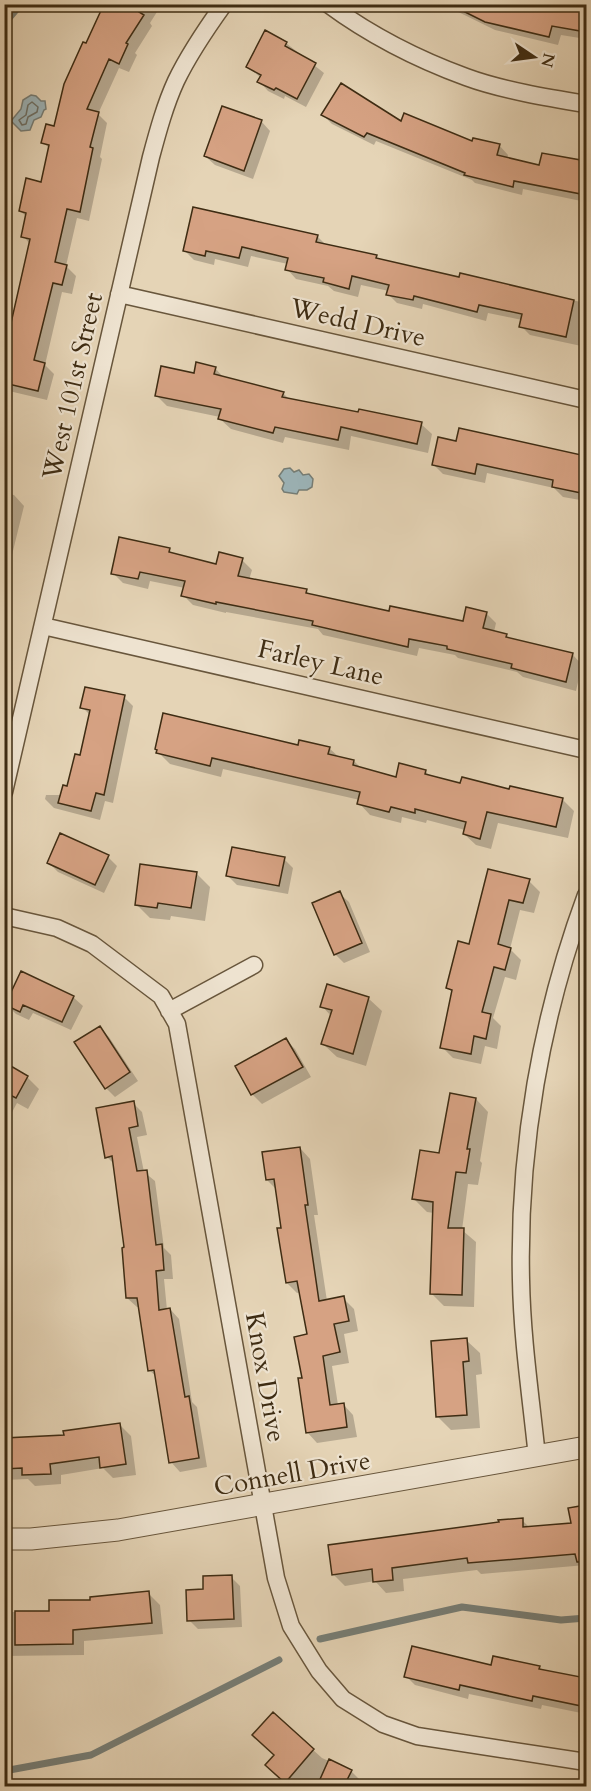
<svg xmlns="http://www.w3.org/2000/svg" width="591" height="1791" viewBox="0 0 591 1791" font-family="Cardo,serif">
<rect width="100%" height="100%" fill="#e5d4b6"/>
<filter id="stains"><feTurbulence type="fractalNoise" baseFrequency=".00333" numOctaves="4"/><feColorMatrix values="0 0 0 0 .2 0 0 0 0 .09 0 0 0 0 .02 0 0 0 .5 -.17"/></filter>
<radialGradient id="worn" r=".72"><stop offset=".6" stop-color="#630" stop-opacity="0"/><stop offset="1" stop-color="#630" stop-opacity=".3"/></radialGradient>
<path fill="#9cb5ba" stroke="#767e77" stroke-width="1.5" d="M31,95L36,96L41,101H45L46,109L44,110L41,117L34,120L30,130L21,131L11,121L21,109L23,100Z
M290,468L294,472L299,470L303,475L309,474L313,479L312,487L307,490H299L297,494L284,492L282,489L284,483L279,476L284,469Z"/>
<path fill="#0003" d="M102,4H162L150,23L152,26L135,53L137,55L129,72L119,68L98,114L107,123L100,157L102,159L89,221L77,218L66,266L76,276L72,294L62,292L45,365L54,374L47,400L9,391L4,386V358L30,244L23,236L27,217L20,211L42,183L50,149L43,142L55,127L101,13L98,10Z
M442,4H558L586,11V39L561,35L558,45L495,30Z
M286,43L324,73L306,107L285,96L284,99L268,91L259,81L261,78L248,67Z
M323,115L402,123L474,143L499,145L508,155L507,159L541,167L543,154L586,163V202L523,189L522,195L475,183L472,180L376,141L374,145L332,124Z
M261,121L270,131L253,179L215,165L205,156Z
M317,236L327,246L376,257L380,261L586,303V347L530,335L521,326L522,320L488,313L486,321L423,304L422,309L397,303L388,294L389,291L361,285L358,297L334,291L328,286L296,279L287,269L288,264L251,256L248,267L215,259L214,265L194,260L185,251Z
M215,368L225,379L283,393L290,400L421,424L432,434L428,453L351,436L349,450L285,437L283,443L231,429L220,419V417L167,406L156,395L195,374Z
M586,458V501L563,497L554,488L487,473L485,483L443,474L433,464Z
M4,493L14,495L24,506L12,555H9L4,577Z
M169,550L174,555L217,566L242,560L252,570L249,580L306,591L311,595L390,613L464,622L486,613L496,623L494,632L506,635L510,639L573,655L584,667L586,658V675L581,669L576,691L523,677L517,672L458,658L455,655L419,648L417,656L323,635L318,629L226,612V613L193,605L183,595L185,588L150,581L148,589L123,583L113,573Z
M124,697L133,706L113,803L105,801L100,820L54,808L45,799L46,795H62L68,788L81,757L90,715L82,707Z
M299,746L329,748L340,758L354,761L362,769L397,778L425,771L431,777L462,785L562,799L574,811L568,838L498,823L491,849L476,845L464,834L465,830L427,820L426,823L402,817L401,823L370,815L359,803L360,800L223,769L221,777L170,764L158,752Z
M108,857L117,866L104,893L58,872L49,863Z
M284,859L293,868L288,894L237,885L228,876Z
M489,870L529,881L540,892L534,913L520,910L510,949L521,960L516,980L505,977L493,1018L501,1026L497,1049L485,1046L481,1064L453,1058L442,1047L453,993L447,987L470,946Z
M196,873L210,887L205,921L171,916L170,920L150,918L136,904Z
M339,893L349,902L370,952L344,963L335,954Z
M73,997L83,1006L71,1030L33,1013L29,1020L16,1014L7,1005Z
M368,998L382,1011L366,1066L337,1057L323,1044L331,1016L322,1006Z
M100,1028L109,1037L138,1081L115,1097L106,1088Z
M286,1040L295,1049L311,1077L262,1104L253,1095L237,1067Z
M4,1064L27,1077L39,1089L28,1109L17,1103L4,1127Z
M451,1095L476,1099L488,1112L480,1161L482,1163L478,1185L468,1184L462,1230L476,1242L474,1307L444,1306L431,1293L434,1213L427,1212L414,1199L441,1154Z
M133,1103L142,1112L147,1135L137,1137L144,1172L155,1181L164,1248L171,1255L173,1279H164L167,1310L170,1309L179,1319L192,1402L197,1407L207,1467L180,1472L171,1462L157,1377L150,1371L140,1307H137L127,1298L125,1249L115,1165L107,1157Z
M300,1148L310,1159L318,1215H314L327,1301L343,1298L354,1309L358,1331L344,1334L349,1363L332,1366L338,1405L343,1404L353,1415L357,1437L317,1443L307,1432L303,1379L309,1335L301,1292L297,1293L287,1283L277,1190L267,1180Z
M584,1237H586V1392L582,1388L579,1328H586Z
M466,1340L480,1353L482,1374L476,1375L480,1428L451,1430L438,1417Z
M120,1425L131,1436L136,1475L113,1478L103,1468L61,1475V1484L35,1486L28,1479L4,1480V1439L65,1437Z
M586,1506V1565L481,1574L477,1570L403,1579L404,1591L386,1593L375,1581L345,1586L333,1574L522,1520L530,1528L572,1524L570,1509Z
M231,1577L240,1586L242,1627L198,1629L189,1620L205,1591Z
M148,1593L160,1605L163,1634L84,1641V1655L4,1656V1612H50L92,1601Z
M492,1667H539L543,1671L586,1680V1714L542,1705L541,1709L469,1694L468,1699L415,1685L406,1676Z
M273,1714L322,1758L351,1771L363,1783L361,1786H289L279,1777Z"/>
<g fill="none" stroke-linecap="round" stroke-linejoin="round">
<path stroke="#6d7066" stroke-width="1.5" d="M32,102L38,107L37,112L28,117L26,124L22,125L19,120L26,115L28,105Z"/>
<path stroke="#767e77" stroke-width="7" d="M4,24L21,4
M320,1639L462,1607L561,1620L586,1618
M4,1771L91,1755L279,1660"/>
</g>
<path fill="#d6a283" stroke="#3e2c13" stroke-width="1.5" d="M104,4H144L139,12L144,15L126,43L128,44L119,64L109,59L87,109L99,112L90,147L93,148L80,212L67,209L55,262L67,265L62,285L53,283L34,360L45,363L38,391L4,383V354L30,239L21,237L26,213L19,211L26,178L41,182L49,145L41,143L46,124L54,126L64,84L83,42L86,43Z
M449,4H559L586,9V32L552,26L549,37L485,22Z
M265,30L287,42L285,46L316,63L297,99L276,88L274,90L257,82L261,75L246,67Z
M341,83L401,121L404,113L472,141L473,138L500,144L497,155L539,165L542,153L586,161V195L514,181L513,187L464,175L465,173L367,133L364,137L321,115Z
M222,106L262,120L244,171L204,156Z
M193,207L318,235L316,242L377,255L376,258L459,277L460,273L574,300L566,337L519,327L522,314L479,305L477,312L414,296L413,300L386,295L389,285L352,276L349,289L323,282L324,278L285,270L288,258L242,247L239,258L206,251L205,256L183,251Z
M196,362L216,367L214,374L284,392L282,397L358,412L359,409L422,422L417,444L341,427L338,440L275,427L273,433L218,419L221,409L155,396L161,366L194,373Z
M459,428L586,456V494L552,487L553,480L477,464L475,474L432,465L438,437L456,441Z
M119,537L170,548L169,552L216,564L219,552L243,558L238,576L307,589L306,593L389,611L390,606L463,621L466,607L487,612L483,628L507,634L506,637L573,653L566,682L511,668L512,664L447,649V646L409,639L408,647L312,625L313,621L216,602V604L181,596L185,581L140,572L138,579L111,574Z
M85,687L125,695L104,795L96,793L91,811L58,803L63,785L67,786L75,754L80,755L90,710L80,708Z
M163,713L298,745L299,740L330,747L328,754L354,760L353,765L396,777L399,763L426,770L425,774L460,783L462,777L509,789L510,786L563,798L556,827L487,812L480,839L463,834L466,822L415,809V813L391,807L389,812L357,804L360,792L212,758L210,766L156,753L157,750L155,749Z
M60,833L109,855L95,885L47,863Z
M232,847L285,857L279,886L226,876Z
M140,864L197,872L191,908L158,903L157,908L135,905Z
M488,869L530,879L523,903L509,900L498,944L511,948L505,970L494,967L482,1012L491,1014L486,1039L474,1036L471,1054L440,1048L452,990L446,988L458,941L469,944Z
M340,891L362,943L334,955L312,903Z
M21,971L74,996L62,1022L23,1005L20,1012L5,1005Z
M327,984L369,997L353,1054L321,1044L332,1010L320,1007Z
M100,1026L130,1072L105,1089L74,1042Z
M286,1038L303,1067L251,1095L235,1066Z
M4,1062L28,1076L16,1098L4,1092Z
M450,1093L476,1098L467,1149H470L466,1173L456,1172L448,1228H464L462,1295L430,1294L433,1202L412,1199L420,1150L439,1153Z
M134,1101L138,1126L129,1128L137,1171L147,1170L156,1245L162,1244L164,1270L156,1271L159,1310L170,1308L185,1397L189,1396L199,1458L169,1463L154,1370L148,1371L137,1298H126L122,1248L124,1247L112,1156L105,1158L96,1108Z
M300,1147L308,1205H305L319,1301L344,1296L349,1321L334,1324L340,1352L323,1356L330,1405L344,1403L347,1427L306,1433L298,1378H302L294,1337L307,1334L297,1281L286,1283L277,1228H281L274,1179L266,1180L262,1152Z
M467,1338L469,1361L463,1362L467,1415L436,1417L431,1341Z
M120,1423L126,1464L100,1468L99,1457L50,1464L51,1474L22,1475V1468L4,1469V1438L64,1435L63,1431Z
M586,1505V1562H577L575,1554L468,1563L467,1558L392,1568L393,1580L373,1582L372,1569L332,1575L328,1545L499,1522L498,1520L523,1518V1527L571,1523L568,1508Z
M232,1575L234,1619L187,1621L186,1590L203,1589V1576Z
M149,1591L152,1623L73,1630V1644L15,1645V1611H49V1600H90V1597Z
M412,1646L491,1665L493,1656L540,1666L539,1669L586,1678V1707L533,1696L532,1701L460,1685L459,1690L404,1677Z
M273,1712L314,1749L285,1783L265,1765L274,1755L252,1735Z
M329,1759L352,1770L344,1786H317Z"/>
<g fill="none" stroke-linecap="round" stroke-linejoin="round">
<defs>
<path id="minor" d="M328,4C370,35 417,59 466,77C501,90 549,98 586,104
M119,294L586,400
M43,626L586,750
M4,792L151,157C158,131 165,105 176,81C189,54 206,29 224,4
M4,916L57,928L92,944L161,996L177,1024L276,1578L291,1626L319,1671L343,1699L383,1724L417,1736L586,1762
M169,1011L254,965
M537,1457C531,1398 522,1339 521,1280C518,1149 541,1017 586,895"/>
<path id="tertiary" d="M4,1539H31L118,1530L586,1447"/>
</defs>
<use href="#minor" stroke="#68563c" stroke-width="19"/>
<use href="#tertiary" stroke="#68563c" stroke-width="23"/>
<use href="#minor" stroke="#eee3d0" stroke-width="16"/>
<use href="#tertiary" stroke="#eee3d0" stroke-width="21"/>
</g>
<g text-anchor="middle" stroke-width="4.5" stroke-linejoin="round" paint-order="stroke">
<g font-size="26" fill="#3e2c13" stroke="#eee3d0">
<text transform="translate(358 322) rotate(13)" y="9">Wedd Drive</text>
<text transform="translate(72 386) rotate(-77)" y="9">West 101st Street</text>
<text transform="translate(321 662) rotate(13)" y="9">Farley Lane</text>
<text transform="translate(266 1377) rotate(80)" y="9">Knox Drive</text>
<text transform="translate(292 1473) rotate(-10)" y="9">Connell Drive</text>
</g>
</g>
<rect width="591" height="1791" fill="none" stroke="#e5d4b6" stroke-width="24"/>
<rect x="6" y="6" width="579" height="1779" fill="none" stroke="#3e2c13" stroke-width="3"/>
<rect x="12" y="12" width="567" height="1767" fill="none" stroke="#3e2c13" stroke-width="1.5"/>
<g transform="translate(534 57) rotate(103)" stroke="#eee3d0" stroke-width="4.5" paint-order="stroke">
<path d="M0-4.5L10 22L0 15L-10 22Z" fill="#3e2c13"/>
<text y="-9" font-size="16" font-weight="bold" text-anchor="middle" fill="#3e2c13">N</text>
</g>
<rect width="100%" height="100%" filter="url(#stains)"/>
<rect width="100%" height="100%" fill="url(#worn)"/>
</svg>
